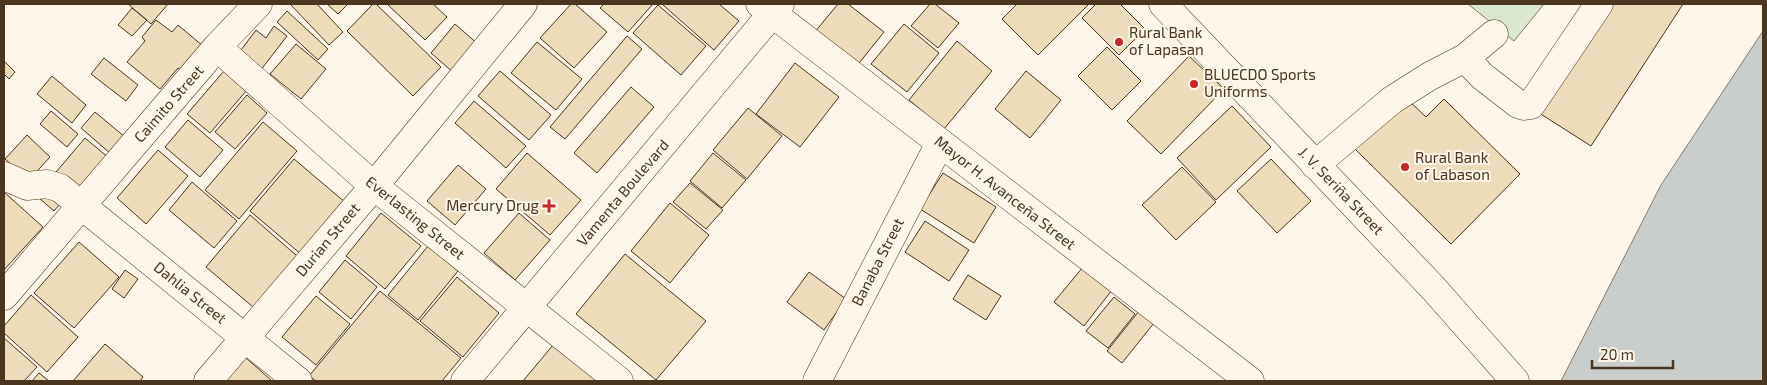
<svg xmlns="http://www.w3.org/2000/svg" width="1767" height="385" viewBox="0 0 1767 385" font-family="'Exo 2',sans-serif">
<rect width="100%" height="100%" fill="#fbf6e9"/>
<path fill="#dce7d0" stroke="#887966" d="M1468,4H1544L1514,41Z"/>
<path fill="#c9cecd" stroke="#887966" d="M1763,31V381H1561L1661,185Z"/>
<path fill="#ecdcbc" stroke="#4a3520" d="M128,4H168L151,24Z
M290,4H317L343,32L329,45Z
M327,4H348L338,14Z
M373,4H376L441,67L413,96L347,31Z
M387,4H433L447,17L425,40Z
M571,4H575L607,32L574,68L540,38Z
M604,4H653L628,32L600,8Z
M664,4H719L739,21L714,50L663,5Z
M838,4H848L884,32L856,67L814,33Z
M930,4H935L959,23L938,48L911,26Z
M1017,4H1089L1038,55L1002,19Z
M1096,4H1120L1145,29L1119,55L1082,18Z
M1606,4H1683L1591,146L1536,111Z
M658,5L706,46L681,75L633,33Z
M132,8L147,20L132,36L118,25Z
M287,11L328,49L318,60L277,22Z
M156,20L172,32L178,25L203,46L182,71L178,68L160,89L127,62L145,41L142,37Z
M455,24L479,45L455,74L431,53Z
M904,24L939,53L907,92L871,64Z
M274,26L287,36L260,71L238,54L256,30L266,38Z
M627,36L642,49L565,139L550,127Z
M957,41L992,71L944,129L909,100Z
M537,42L582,79L556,110L511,73Z
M296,44L326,69L301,99L270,74Z
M1107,47L1141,81L1112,110L1078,76Z
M1189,56L1224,89L1161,154L1127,121Z
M104,58L138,85L126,101L91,74Z
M4,61L15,72L9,79L4,74Z
M795,63L839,97L800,147L756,114Z
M224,71L247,90L210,133L187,114Z
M500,71L551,115L529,140L478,96Z
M1026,71L1061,100L1030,138L995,109Z
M52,76L86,105L72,123L37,94Z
M631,87L654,107L597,173L574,153Z
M247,95L267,113L235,149L215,132Z
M1405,97L1426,117L1444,99L1520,174L1451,244L1355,149Z
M474,101L526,146L506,168L455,123Z
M1232,106L1271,147L1216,200L1177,158Z
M748,108L782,136L747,179L713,150Z
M51,111L78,134L67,147L40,124Z
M95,112L125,137L111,154L81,128Z
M188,120L223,150L200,177L165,147Z
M263,122L297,151L239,219L205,190Z
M27,135L50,157L29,180L5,159Z
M85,138L109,158L80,193L56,172Z
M158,150L188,176L146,224L117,198Z
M527,153L581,200L550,235L496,189Z
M713,153L746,180L722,208L690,181Z
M294,159L346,203L302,255L250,211Z
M1271,159L1311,201L1277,233L1237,191Z
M458,165L486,189L455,225L427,201Z
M1182,167L1216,202L1176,240L1142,205Z
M943,173L996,207L974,243L920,209Z
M192,182L237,221L214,248L169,210Z
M690,183L723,210L706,229L673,202Z
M46,190L60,204L54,211L39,198Z
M4,192L43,227L4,270Z
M670,203L709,235L670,283L631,251Z
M381,213L421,246L385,289L346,256Z
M519,213L550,240L515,280L484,253Z
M250,215L297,256L253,307L206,267Z
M925,221L969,250L949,281L905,252Z
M79,242L119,277L74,328L34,293Z
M428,246L458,271L418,320L388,295Z
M625,254L706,321L656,380L576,314Z
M345,260L377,287L351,319L319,292Z
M1083,267L1112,290L1084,326L1054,302Z
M125,270L138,279L124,298L112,289Z
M809,272L846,299L824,330L787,302Z
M968,275L1001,296L986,320L953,299Z
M457,277L499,313L463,357L420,321Z
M380,291L461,358L442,381H316L309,376Z
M31,295L78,337L47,372L4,333V326Z
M316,296L350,324L316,365L282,337Z
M1114,297L1135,314L1108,348L1086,331Z
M1139,311L1154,323L1122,363L1107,351Z
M4,338L37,367L24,381H4Z
M105,344L143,377L140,381H73Z
M553,345L597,381H523Z
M245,357L272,381H224Z
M39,373L49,381H32Z"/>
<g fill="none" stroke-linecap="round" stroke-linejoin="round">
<defs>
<path id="minor" d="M760,4L1250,381
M217,47L374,186L619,381
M1465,58L1482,76L1518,104L1524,106L1531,105L1599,4
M1315,165L1392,100L1430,76L1465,58L1494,34
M4,176L27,186L47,184L60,188L298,381
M4,296L217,47L258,4
M208,381L374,186L523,4
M817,381L940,143"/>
<path id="major" d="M1163,4L1434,289L1515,381
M465,381L780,4"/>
</defs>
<use href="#minor" stroke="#4a3520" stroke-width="29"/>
<use href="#major" stroke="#4a3520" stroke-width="29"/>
<use href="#minor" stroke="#fbf6e9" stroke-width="28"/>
<use href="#major" stroke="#fbf6e9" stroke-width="28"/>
</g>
<g fill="#c62828" stroke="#fbf6e9" stroke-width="2">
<circle cx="1119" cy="42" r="5"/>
<circle cx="1194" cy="84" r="5"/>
<circle cx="1405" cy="167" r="5"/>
<path d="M546.5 198.5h5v5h5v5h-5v5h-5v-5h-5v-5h5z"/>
</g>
<g text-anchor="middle" stroke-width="4" stroke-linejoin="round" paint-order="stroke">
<g font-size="15" fill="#4a3520" stroke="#fbf6e9" text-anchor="start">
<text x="1129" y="38">Rural Bank<tspan x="1129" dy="17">of Lapasan</tspan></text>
<text x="1204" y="80">BLUECDO Sports<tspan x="1204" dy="17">Uniforms</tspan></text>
<text x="1415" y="163">Rural Bank<tspan x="1415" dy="17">of Labason</tspan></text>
<text x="539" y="211" text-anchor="end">Mercury Drug</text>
</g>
<g font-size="15" fill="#4a3520" stroke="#fbf6e9">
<text transform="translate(169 104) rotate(-49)" y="5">Caimito Street</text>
<text transform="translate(1341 191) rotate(46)" y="5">J. V. Seriña Street</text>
<text transform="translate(623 193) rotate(-50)" y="5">Vamenta Boulevard</text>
<text transform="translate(1005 193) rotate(38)" y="5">Mayor H. Avanceña Street</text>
<text transform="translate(415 218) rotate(39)" y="5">Everlasting Street</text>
<text transform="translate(328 240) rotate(-50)" y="5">Durian Street</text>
<text transform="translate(878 262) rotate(-63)" y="5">Banaba Street</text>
<text transform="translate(190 293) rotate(39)" y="5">Dahlia Street</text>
</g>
</g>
<rect width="1767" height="385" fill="none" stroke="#4a3520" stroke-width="10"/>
<path d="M1592 360v8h81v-8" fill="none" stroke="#4a3520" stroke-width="2.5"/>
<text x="1600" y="360" font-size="15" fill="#4a3520" stroke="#fbf6e9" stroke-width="4" paint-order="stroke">20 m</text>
</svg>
